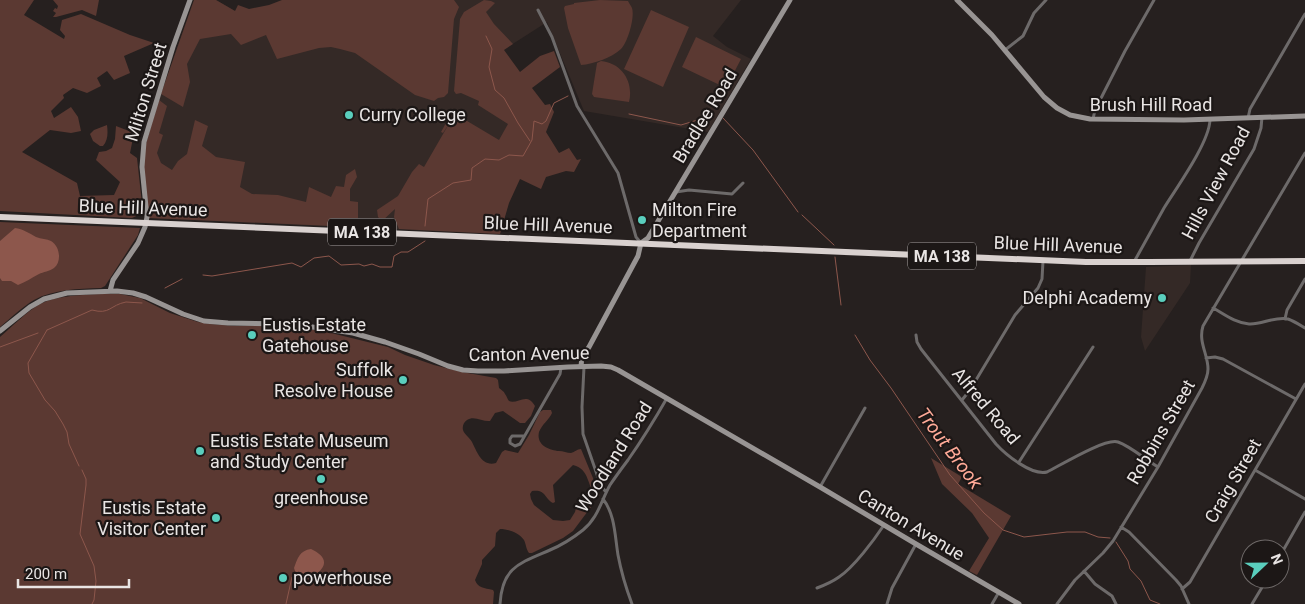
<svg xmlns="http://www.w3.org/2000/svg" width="1305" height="604" viewBox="0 0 1305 604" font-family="Roboto,sans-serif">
<rect width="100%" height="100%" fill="#26201f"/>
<path fill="#342926" d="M194,0H216L294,45L323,0H741L713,36L727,47L751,59L708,132L584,111L547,22L500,52L528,132L500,234L149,218L150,126Z
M1191,265L1190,283L1145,351L1141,337L1146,267Z"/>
<path fill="#5b3932" d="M0,0H34L24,15L64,39L65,36L60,30L62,20L81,14L130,35L154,43L124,56L130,73L114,80L107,71L97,78L101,86L87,93L73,88L63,95L64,98L51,111L54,118L71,107L78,117L81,131L71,133L50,130L22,152L77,183L80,196L114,195L120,182L96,160L99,152L106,151L112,148L115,139L116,126L134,133L130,153L137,158L143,213L132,218L0,211Z
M53,0H99L96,16L82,10L56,17H53L56,13L53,11L55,8L57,9L58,6Z
M194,0H216L235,11L238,5L249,9L269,5L282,0H454L459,7L454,19L448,93L444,97L438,98L434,101L415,95L355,53L340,49L331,47L319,48L277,59L266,35L241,45L231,34L200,39L187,64L190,82L183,107L161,94Z
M484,0L491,1L495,3L486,12L494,24L513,44L504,50L520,72L540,56L554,51L560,67L532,88L545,105L550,104L554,112L546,132L559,153L569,148L577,160L581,159L574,172L566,171L546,177L541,189L520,179L509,203L500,234L399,229L394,217L395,209L382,221L378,217L377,210L398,196L412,172L419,164L424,167L450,122L443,133L441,132L452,112L499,140L508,124L478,105L479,101L461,93L456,94L454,91L460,19L464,12Z
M600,0L628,1C629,3 631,6 632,8C635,17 628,42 621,49C611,58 594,64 581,65L568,28L564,8L565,6L574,4V3Z
M651,10L689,27L663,87L624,69Z
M696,37L741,59L726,88L682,67Z
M601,61C622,63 634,82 629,102L594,97L592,94L597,63Z
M159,100L167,106L159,133L163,135L157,153L161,163L172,170L178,161L187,154L195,120L208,126L202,146L216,157L245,162L240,187L252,194L278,195L306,202L309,187L331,197L336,186L344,187L346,175L355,169L357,177L350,189V201L358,202V224L354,227L149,218L144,172V150Z
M107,125C108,133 108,140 103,146H100L93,141L90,134L94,130Z
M0,222L140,228L138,235L105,286L101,288C78,289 54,289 34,300C22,307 11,318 0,327Z
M103,294H120L140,298L170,313L198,322L210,324L234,326H279L323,331L388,347L405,355L434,365L462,372L496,378L498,380L499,388C501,390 504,391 505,394C507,396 507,399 509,401C517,405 527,391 535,406L531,416L525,423H520L503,411L495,413L490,421C483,422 474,415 467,420C464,422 462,426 463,430C464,434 470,438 472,442C477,452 482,467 496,463L502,452L505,450L518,453L529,435L540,412L543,410H551L552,413C549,420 542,424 539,432C536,445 549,450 559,451C563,451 567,453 571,453C575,452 577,449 581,449L600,495L598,497C586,488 591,469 573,465L553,485L555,502L553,503C544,498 546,489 532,491L530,494L531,499L534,505L553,520L563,521L570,520L575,512L577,504L580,503L591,507L573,531L563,538L532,553H529C526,549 526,544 524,540C519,533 509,529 500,529L496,533L495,546L482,560V564L475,580C478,588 484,588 493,590L494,592L493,604H0V337C13,326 26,312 40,304C58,295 83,295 103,294Z
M931,458L962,477L958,484L1011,516L977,575L969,571L989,538L972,513L942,484Z"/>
<path fill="#8d574c" d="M15,228C23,229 29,233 36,237C41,239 47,239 51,241C60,246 62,262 54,268C50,271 43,272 39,274C31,278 26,282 18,285L11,281H2L0,278V241Z
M311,549C326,556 329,565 315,575C312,577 311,579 307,579C303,579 299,577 296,574L294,568C297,559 300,550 311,549Z"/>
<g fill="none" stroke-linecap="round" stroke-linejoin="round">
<path stroke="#8d574c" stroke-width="1" d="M486,36L492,49L489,67L495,90L504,98L518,123L530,141
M629,114L681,125L714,115
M723,118L753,150L798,212
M802,215L834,245
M425,226L428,199L453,183L471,180L472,168L485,159L499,160L509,155L523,156L532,140L534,121L542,124L546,121L554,103L568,96
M835,257L841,305
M203,275L212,276L292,263L301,267L314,258L329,256L341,265L359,264L364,266L372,264L380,267H392L394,256L401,252H408L425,241
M165,288L182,279
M47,330L28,363L29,373L45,400L55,411L63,424L67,432L69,444L79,466
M47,330L92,310C110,315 110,305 126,302C131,302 137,303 142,303
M855,335L870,360L891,388L950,475L984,513L1003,530L1024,537L1067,532H1085L1098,537L1110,538
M0,347L38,333
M82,470L86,479V485L80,534L94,566L96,581L94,600L92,604
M1116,542L1128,561L1130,569L1141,581L1150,600L1160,604
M286,604L292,577L297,573"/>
<path stroke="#6d6a6a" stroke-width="3" d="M538,10L552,37L577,106L618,173L636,237L641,243
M1005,50L1023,36L1034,13L1046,0
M1248,118L1250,109L1305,14
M1093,119L1095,110L1125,51L1154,0
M676,192L689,190L732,194L743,183
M1190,261L1199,243L1254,149L1261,128L1262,117
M1134,262C1144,244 1154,226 1164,208C1177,187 1209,143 1210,120
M1213,308C1224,314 1235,323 1249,324C1261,325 1275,316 1288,319C1294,321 1300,325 1305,328
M1285,319L1287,310L1305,279
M916,335L917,342L921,349L996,444C1006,455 1032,476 1047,472C1061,465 1105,438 1118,442C1130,446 1146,460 1158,467
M1206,358L1215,357L1223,359L1296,399
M584,367L582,407L583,434L601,486L606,492
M962,400L970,390L1015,315L1038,288L1042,279L1043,261
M524,436H512L510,439V443L515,446L520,444L560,374L561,368
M1019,462L1093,347
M1255,470L1305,499
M820,487L865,408
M603,499C615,514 615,537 618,555C621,571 626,588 632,604
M1121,527L1129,532L1176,580L1181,586L1189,604
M1280,556L1305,512
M1084,571L1095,584L1112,596L1116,604
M817,588C825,585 832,582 839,577C854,567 874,540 884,525
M1182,589L1190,582L1305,384
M500,604C502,567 520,563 550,550C562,545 573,538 583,530C598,518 601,501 610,485C616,476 622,468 628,460C642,440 655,419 667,398
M887,604L892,588L916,544
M992,604L999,592
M1057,604L1075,580L1103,553L1113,541L1158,467L1202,388C1205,382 1208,376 1208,369C1208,354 1198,342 1203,326L1305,153
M1252,604L1267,579"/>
<path stroke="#989493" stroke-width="5" d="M957,0L992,35L1044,97L1057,108L1070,115L1090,119L1184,120L1305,116
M110,291L113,280L138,243L145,227L147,217L142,167L144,142L173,47L190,0
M0,331L30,307L44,299L67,293L117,291L133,293L146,297L183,314L204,321L228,323L292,324L353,333L385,342L419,354L448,366L463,370L478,371H504L568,367L601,366L611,367L618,370L820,487L916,544L1019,604
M581,366L582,357L589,347L638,256L641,243L648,238L790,0"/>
<path stroke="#d9d1cf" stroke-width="6" d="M0,217L1086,262H1149L1305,261"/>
</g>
<g fill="#5acebd" stroke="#1c1716" stroke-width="2">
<circle cx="349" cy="115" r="5"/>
<circle cx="642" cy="220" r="5"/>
<circle cx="1162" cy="298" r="5"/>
<circle cx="252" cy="335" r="5"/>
<circle cx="403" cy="380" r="5"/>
<circle cx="200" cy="451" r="5"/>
<circle cx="321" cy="479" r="5"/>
<circle cx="216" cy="518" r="5"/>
<circle cx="283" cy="578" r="5"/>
</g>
<g text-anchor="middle" stroke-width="4.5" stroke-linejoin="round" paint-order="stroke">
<g fill="#1c1716" stroke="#aca7a6" stroke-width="1">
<rect x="328" y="218.5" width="68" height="27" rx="4"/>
<rect x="908" y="242.5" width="68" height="27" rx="4"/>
</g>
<g font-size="16" font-weight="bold" fill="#e9e5e4">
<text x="362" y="238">MA 138</text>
<text x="942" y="262">MA 138</text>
</g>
<g font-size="18" fill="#e9e5e4" stroke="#1c1716">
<text transform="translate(146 92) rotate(-73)" y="6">Milton Street</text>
<text x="1151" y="111">Brush Hill Road</text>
<text transform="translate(705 116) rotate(-59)" y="6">Bradlee Road</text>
<text transform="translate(1216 183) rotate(-62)" y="6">Hills View Road</text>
<text transform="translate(143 208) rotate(2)" y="6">Blue Hill Avenue</text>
<text transform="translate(548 225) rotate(2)" y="6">Blue Hill Avenue</text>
<text transform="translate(1058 245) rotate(2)" y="6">Blue Hill Avenue</text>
<text transform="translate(529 354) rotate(-1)" y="6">Canton Avenue</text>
<text transform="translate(986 406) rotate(50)" y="6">Alfred Road</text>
<text transform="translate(1161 432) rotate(-60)" y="6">Robbins Street</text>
<text transform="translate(614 457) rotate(-58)" y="6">Woodland Road</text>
<text transform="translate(1233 481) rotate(-60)" y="6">Craig Street</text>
<text transform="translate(911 525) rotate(31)" y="6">Canton Avenue</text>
</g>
<g font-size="18" fill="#e9e5e4" stroke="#1c1716" text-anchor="start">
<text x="359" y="121">Curry College</text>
<text x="652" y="216">Milton Fire<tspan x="652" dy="21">Department</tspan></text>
<text x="1152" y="304" text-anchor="end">Delphi Academy</text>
<text x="262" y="331">Eustis Estate<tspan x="262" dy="21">Gatehouse</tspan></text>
<text x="393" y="376" text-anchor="end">Suffolk<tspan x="393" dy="21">Resolve House</tspan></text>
<text x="210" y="447">Eustis Estate Museum<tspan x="210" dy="21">and Study Center</tspan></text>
<text x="321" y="504" text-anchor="middle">greenhouse</text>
<text x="206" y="514" text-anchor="end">Eustis Estate<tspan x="206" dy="21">Visitor Center</tspan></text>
<text x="293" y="584">powerhouse</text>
</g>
<g font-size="19" font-style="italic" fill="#ffaa98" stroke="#1c1716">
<text transform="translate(950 448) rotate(53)" y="7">Trout Brook</text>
</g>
</g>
<g transform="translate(1265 564) rotate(68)"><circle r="24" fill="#1c1716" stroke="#6e6968"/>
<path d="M0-4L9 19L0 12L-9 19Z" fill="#5acebd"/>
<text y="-8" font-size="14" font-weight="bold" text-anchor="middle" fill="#e9e5e4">N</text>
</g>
<path d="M18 579v8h111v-8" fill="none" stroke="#e9e5e4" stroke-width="2.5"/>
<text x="25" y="579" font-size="15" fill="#e9e5e4" stroke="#1c1716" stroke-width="4" paint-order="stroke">200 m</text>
</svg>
